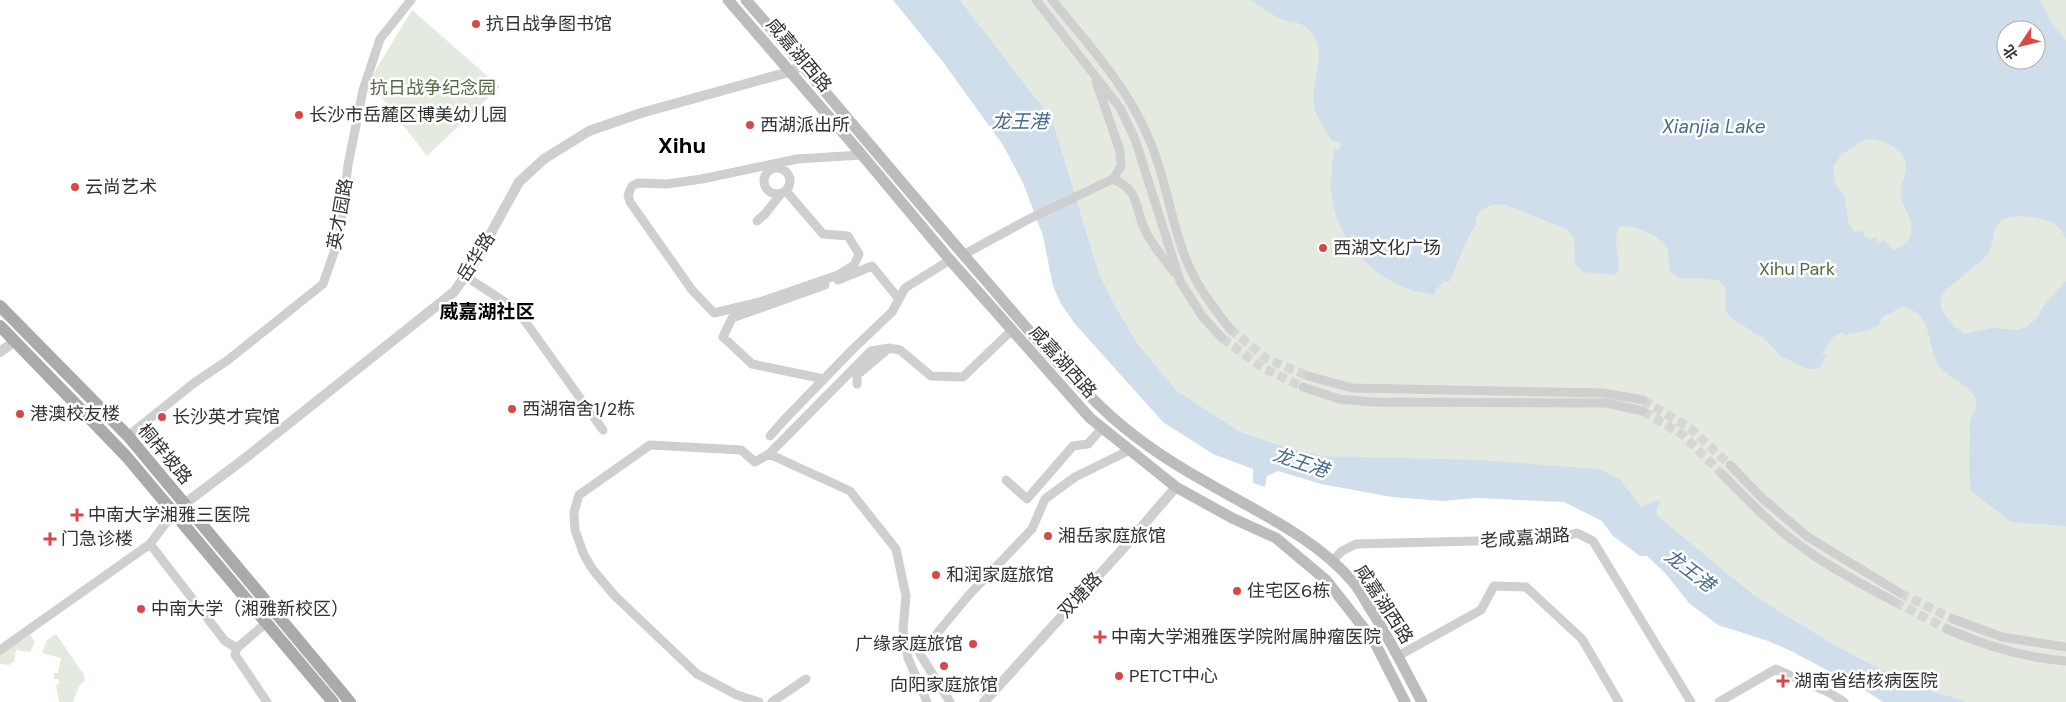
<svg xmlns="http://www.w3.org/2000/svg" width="2066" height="702" viewBox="0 0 2066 702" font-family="'DM Sans','Noto Sans SC',sans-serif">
<rect width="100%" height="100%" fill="#fff"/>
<path fill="#e4eadf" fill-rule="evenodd" d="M960,0H2066V702H1968L1910,684L1838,647L1755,596L1658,516L1657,500L1641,507L1620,479L1380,458L1324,456L1281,446L1239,431L1176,390L1137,343L1112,300L1099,273L1052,119ZM2006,30H2036V60H2006Z
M412,10L500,87L427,156L369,81Z
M30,634L35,642L30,652L16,650L14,662L9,665L0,664V654Z
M56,634L84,675L85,680L79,686L73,702H59L56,685L59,684V679H54V673H58L61,658L42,653L47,640Z"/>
<path fill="#d0deeb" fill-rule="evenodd" d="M893,0H960L1052,119L1099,273L1112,300L1137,343L1176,390L1239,431L1281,446L1324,456L1479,460L1598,469L1620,479L1641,507L1657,500L1660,502L1657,509L1658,516L1755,596L1838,647L1910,684L1968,702H1883L1861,688L1789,650L1768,641L1718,625L1689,603L1666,574L1647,556H1640L1613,536L1602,521L1564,502L1477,498L1443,501L1392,497L1321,484L1278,471L1267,476L1265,487L1253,483V469L1213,454L1163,422L1075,324L1061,304L1053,286L1043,236L1023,183L1003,145L943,62Z
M1251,0H2040L2052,24L2066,41V239C2063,234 2060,227 2055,224C2044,217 2009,212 2000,222C1992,230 1994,241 1990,250C1988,255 1983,259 1980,262C1971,270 1943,289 1941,298C1939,314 1953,326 1965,334L1992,328L2017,330L2026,327L2035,320L2045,304L2066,281V526L2011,522L1971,491C1968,472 1969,455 1970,437C1970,432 1969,426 1970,421C1972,413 1978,410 1976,400C1974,387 1947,379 1938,364C1925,340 1934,314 1903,307L1882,317L1879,325L1873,329L1845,335L1842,332L1834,336L1822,353L1827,356L1818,369H1808L1780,356L1766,340L1730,317L1725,308L1726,288L1718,280L1695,278L1683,279L1675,276L1670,270L1667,247C1656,234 1636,225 1620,226C1611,241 1621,256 1618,272L1613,275L1583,272L1575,264L1574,237L1566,229L1506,205C1492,203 1475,208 1476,225C1468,233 1456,269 1449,282L1444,281L1435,291V295C1426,293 1416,292 1408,289C1367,274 1333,234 1331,188C1331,176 1332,163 1334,150H1339L1341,143L1331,140C1325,130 1316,117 1314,106C1310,79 1331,52 1308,29C1300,21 1293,23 1284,20C1272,15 1261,8 1251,0ZM2006,30H2036V60H2006ZM1866,139C1881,138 1907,148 1906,168C1905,177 1900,185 1901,195C1903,211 1917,221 1909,239C1905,245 1900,248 1893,250L1884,240L1877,244L1876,236L1871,239L1865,237L1863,231L1855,232L1849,224L1844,196L1835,184L1833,167L1842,154Z"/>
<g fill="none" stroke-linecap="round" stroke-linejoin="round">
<path stroke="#d6d6d6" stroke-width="9" stroke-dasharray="9 4.5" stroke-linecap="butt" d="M1230,329L1267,359L1308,376
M1222,338L1263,368L1303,387
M1643,400L1691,429L1730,465
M1643,411L1683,435L1723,475
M1900,593L1953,619
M1895,602L1947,629"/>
<path stroke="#cfcfcf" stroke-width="9" d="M1036,0L1120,108L1135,139L1180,281L1202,316L1222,338
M1052,0C1088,44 1127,86 1149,139C1166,177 1170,220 1186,259C1196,285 1213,307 1230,329
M764 181a13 13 0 1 1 26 0a13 13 0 1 1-26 0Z
M1113,179C1140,190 1134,207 1145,230C1152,245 1164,259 1174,272
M786,191L823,234L848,236L859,254L854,265L838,275L760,302L714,313L692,290L630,202L628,195L632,186L638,183L667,184L702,179L797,159L862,155
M757,221L765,214L780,195
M963,255L1029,219L1113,179L1121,166L1120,151L1096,81
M465,276L517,310L603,430
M838,280L872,266L899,299
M1308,376L1352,388L1603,393L1643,400
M824,379L752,364L723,337L732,318L825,285
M857,384V375L889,348
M1303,387L1339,399L1372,402L1606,403L1643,411
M128,436L194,383L228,360L323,284L339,238L348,165L363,90L380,39L411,0
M770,436L785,419L853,349L892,312L905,288L950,260
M769,454L850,491L896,549L906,596L903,630L908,658L927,702
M1730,465L1762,498L1808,537L1900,593
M1723,475C1748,500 1773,527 1802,547C1831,568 1863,585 1895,602
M1006,480L1027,499L1073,446L1088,444L1102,428
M150,544L225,641L237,648
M1332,561L1342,551L1356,544L1555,539L1577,533L1593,541L1691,702
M1953,619L2002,637L2066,647
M266,623L237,648L235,655L267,702
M1947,629C1986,646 2024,658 2066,661
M0,650L150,544L174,512
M1398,656L1481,610L1494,586L1526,587L1582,639L1619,702
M759,702L737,695L697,674L615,596L593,570L584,555L575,530L574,512L579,495L650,445L741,450L755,462L769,454L871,351L889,348L900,350L931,376L963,377L1012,330
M772,702L806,679
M950,702L920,654L968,596L1032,529L1045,499L1075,477L1130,450
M1719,702L1776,669L1830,693L1844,702"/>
<path stroke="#cfcfcf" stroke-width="10" d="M0,352L15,341
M179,508L248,456L454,292L476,260L519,182L544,159L589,131L641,113L789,72L803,65
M984,702L1120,552L1176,487"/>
<path stroke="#bcbcbc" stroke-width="11" d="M728,0L857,149L950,260L1090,418L1176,487L1232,518L1276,538L1326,580L1374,641L1405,702
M746,0C825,90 902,184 981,275C1020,320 1058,366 1101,407C1132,437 1168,461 1206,482C1255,511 1315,537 1353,582C1359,589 1364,598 1369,607C1389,637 1405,670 1422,702"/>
<path stroke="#aaa" stroke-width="12" d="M0,306L128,436L350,702
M0,326L126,456L333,702"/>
</g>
<g fill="#d74946" stroke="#fff" stroke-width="2">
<circle cx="476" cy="24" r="5"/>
<circle cx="299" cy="115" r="5"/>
<circle cx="750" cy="125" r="5"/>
<circle cx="75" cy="187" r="5"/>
<circle cx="1323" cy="248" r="5"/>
<circle cx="512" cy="409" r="5"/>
<circle cx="20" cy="414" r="5"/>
<circle cx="162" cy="417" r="5"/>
<path d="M74.5 507.5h5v5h5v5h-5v5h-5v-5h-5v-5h5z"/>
<circle cx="1048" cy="536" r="5"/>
<path d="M47.5 531.5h5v5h5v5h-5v5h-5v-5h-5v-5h5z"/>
<circle cx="936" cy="575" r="5"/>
<circle cx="1237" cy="591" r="5"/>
<circle cx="141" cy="609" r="5"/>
<path d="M1097.5 629.5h5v5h5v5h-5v5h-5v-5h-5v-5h5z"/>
<circle cx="973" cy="644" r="5"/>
<circle cx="944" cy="666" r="5"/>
<circle cx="1119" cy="676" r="5"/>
<path d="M1780.5 673.5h5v5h5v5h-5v5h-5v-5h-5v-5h5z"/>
</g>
<g text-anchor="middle" stroke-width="5" stroke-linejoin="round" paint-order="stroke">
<g font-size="18" fill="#323232" stroke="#fff" text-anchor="start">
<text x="486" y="30">抗日战争图书馆</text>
<text x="309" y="121">长沙市岳麓区博美幼儿园</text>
<text x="760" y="131">西湖派出所</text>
<text x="85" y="193">云尚艺术</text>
<text x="1333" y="254">西湖文化广场</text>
<text x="522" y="415">西湖宿舍1/2栋</text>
<text x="30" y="420">港澳校友楼</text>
<text x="172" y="423">长沙英才宾馆</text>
<text x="88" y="521">中南大学湘雅三医院</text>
<text x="1058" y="542">湘岳家庭旅馆</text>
<text x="61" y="545">门急诊楼</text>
<text x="946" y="581">和润家庭旅馆</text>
<text x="1247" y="597">住宅区6栋</text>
<text x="151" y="615">中南大学（湘雅新校区）</text>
<text x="1111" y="643">中南大学湘雅医学院附属肿瘤医院</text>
<text x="963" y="650" text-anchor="end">广缘家庭旅馆</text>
<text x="1129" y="682">PETCT中心</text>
<text x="1794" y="687">湖南省结核病医院</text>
<text x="944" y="691" text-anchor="middle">向阳家庭旅馆</text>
</g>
<g font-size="18" fill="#323232" stroke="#fff">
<text transform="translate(799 55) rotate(50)" y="6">咸嘉湖西路</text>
<text transform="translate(340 214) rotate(-80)" y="6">英才园路</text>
<text transform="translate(476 257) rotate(-58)" y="6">岳华路</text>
<text transform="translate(1063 362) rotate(48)" y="6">咸嘉湖西路</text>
<text transform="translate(165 454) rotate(50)" y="6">桐梓坡路</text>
<text transform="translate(1525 538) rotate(-4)" y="6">老咸嘉湖路</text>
<text transform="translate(1080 595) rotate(-47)" y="6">双塘路</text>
<text transform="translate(1384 604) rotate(57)" y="6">咸嘉湖西路</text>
</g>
<g font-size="18" fill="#516b42" stroke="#fff">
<text x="433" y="94">抗日战争纪念园</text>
<text x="1797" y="275">Xihu Park</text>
</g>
<g font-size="19" font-style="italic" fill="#466b8e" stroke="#fff">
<text x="1020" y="128">龙王港</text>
<text x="1714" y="133">Xianjia Lake</text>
<text transform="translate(1301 462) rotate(18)" y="7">龙王港</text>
<text transform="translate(1690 570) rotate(37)" y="7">龙王港</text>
</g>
<g font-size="19" font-weight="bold" fill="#000" stroke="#fff">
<text x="487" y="318">威嘉湖社区</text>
</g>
<g font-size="22" font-weight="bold" fill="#000" stroke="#fff">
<text x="682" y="153">Xihu</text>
</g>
</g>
<g transform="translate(2021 45) rotate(235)"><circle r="24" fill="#ffffff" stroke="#adadad"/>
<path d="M0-4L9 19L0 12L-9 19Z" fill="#d74946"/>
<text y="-8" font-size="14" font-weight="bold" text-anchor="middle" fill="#323232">北</text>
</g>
</svg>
